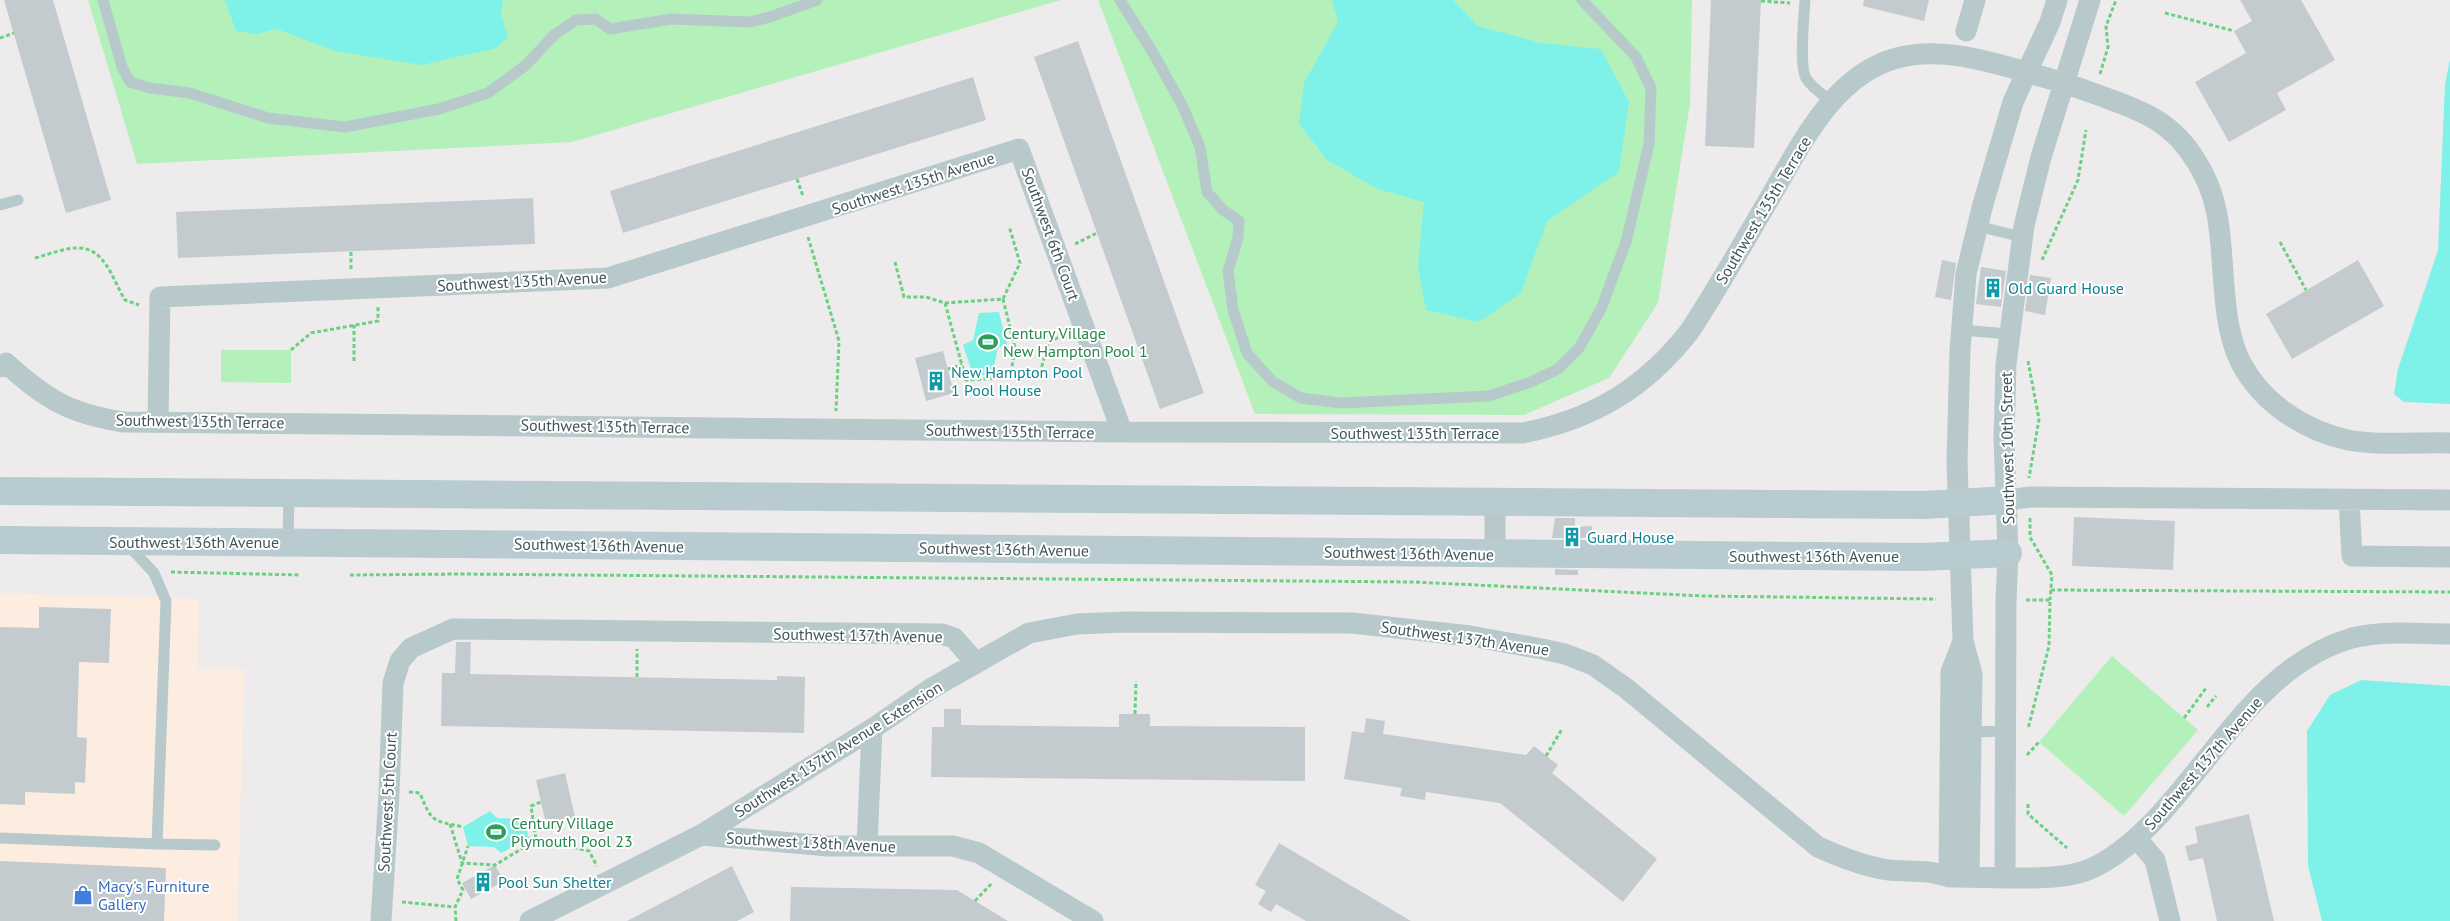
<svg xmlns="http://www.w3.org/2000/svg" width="2450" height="921" viewBox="0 0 2450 921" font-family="'PT Sans',sans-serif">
<rect width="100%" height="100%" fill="#eeebec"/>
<path fill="#fdece0" d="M0,593L199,599L197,669H245L237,921H0Z"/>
<path fill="#b4f1ba" d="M88,0H1061L572,142L137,164Z
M1098,0H1692L1690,104L1658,303L1609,378L1524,415L1255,414Z
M221,350H291V383L221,382Z
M2112,656L2198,730L2124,816L2039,742Z"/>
<path fill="#7ef1e8" d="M225,0H503L501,14L508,37L496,48L422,65L335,51L277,29L256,34L236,31Z
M1332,0H1453L1478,26L1541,43L1601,49L1629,102L1619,172L1547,221L1521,293L1479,322L1426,310L1418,267L1424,202L1378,189L1327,160L1299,124L1304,83L1338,22Z
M2450,59V404L2404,402L2394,394L2398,369L2438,250L2445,84Z
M999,312L1007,344L998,348L992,375H973L963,345L973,340L979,313Z
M2361,680L2450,686V921H2322L2308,866L2307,731L2330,695Z
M490,811L497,818L524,819L529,838L501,853L494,847L468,846L463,827Z"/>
<path fill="#c4cbcf" d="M4,0H53L111,200L66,213Z
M1711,0H1761L1754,148L1705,146Z
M1864,0H1929L1924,21L1863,6Z
M2240,0H2301L2335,60L2277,93L2286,110L2229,142L2195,82L2246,53L2234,31L2252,21Z
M1078,41L1204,393L1160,409L1034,57Z
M973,77L986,120L623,233L610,191Z
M533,198L535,244L178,258L176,212Z
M1942,260L1956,263L1951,300L1935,297Z
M2358,260L2384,306L2292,359L2266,314Z
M1981,267L2006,271L2001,307L1976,304Z
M2030,275L2051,278L2045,315L2025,311Z
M943,351L954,393L926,401L915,358Z
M2074,517L2175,521L2173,570L2072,566Z
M1555,518H1575V527L1592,526V538H1552Z
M1555,569L1578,570V575H1555Z
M39,607L111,609L109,663L79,662L77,737L87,738L85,783L75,782V794L25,792V805L0,804V627L39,628Z
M456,642H471L470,674L777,680V676L805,677L804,733L441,726L442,673H455Z
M944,709H961V725L1119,727V714H1150V726L1305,727V781L931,777L932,727H944Z
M1366,718L1385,721L1383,734L1526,755L1534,746L1558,765L1552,773L1657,859L1623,902L1500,803L1426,792L1425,800L1400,796L1402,788L1344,779L1352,731L1364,733Z
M565,773L575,817L546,824L536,780Z
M2249,814L2274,921H2217L2203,858L2189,861L2185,846L2198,843L2195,827Z
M1279,843L1411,921H1306L1276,904L1271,912L1258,904L1266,891L1255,885Z
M0,861L166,868L164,921H0Z
M495,865L504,881L471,899L462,883Z
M732,866L754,912L737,921H627Z
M791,887L957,890L1008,921H790Z"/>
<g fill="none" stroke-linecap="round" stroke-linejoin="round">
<path stroke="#6ad181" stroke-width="3" stroke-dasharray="4 2.5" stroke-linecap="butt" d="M1761,1L1790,3
M2165,13L2234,31
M0,38L14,33
M2100,74L2108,47L2106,26L2116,0
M797,179L803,196
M808,237L839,341L836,411
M2280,242L2306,290
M1075,244L1097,233
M35,258C68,249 91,235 111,273C116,282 120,292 125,300L139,305
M2042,260L2078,180L2086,130
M895,262L904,297H926L945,303L1003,299L1020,263L1009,226
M351,269V252
M1003,299L1015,348L1010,379
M945,303L966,380L1039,376L1049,341L1065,335
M291,350L311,333L378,321V307
M354,361V325
M2028,361L2039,419L2029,478
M948,369L962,365
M992,375L1004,377
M2030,518V537L2052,575L2050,600
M171,572L300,575
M350,575L460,574L1414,582L1704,596L1936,599
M2051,590L2450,592
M2026,600H2050L2049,646L2028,729
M637,677V649
M2207,707L2216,696
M1135,714L1136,681
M2184,718L2206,688
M2027,755L2039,742
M1546,756L1562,729
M409,792L420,793C432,823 432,820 463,827
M2028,804V814L2067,848
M450,824L462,863L495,865L536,840L531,806L541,802
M529,838L589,851L597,866
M975,901L992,883
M402,902L455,907
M456,921L455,907L463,890L457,879L468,846"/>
<path stroke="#b8c9cc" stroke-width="11" d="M103,0L122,67L130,82L150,88L190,93L268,118L345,127L439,109L488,93L526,65L554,35L576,20L596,19L610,29L671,19L750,22L770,17L817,0
M1120,0L1155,56L1183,107L1200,147L1207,192L1223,210L1239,221L1238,238L1228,271L1233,310L1247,353L1273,382L1301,398L1341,403L1489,396L1531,382L1558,369L1579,348L1601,309L1626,242L1649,144L1651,88L1636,57L1582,0
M1805,0C1804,16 1799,66 1806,78C1812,88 1823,95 1832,102
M0,205L18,200
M1977,226L2022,237
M1962,330L2009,334
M288,542L289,494
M1971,732L2006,731
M0,838L157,844L166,601L154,573L127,544
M157,844L215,845"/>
<path stroke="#b8c9cc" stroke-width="21" d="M1966,31L1975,0
M0,367L6,363C45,399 70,414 124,422L1122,432L1523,433C1593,419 1644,389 1689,332C1717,290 1742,245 1768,201C1799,149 1832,75 1897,58C1947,45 1999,65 2047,78C2065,83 2083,89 2101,96C2142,111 2172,121 2196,161C2222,201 2220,240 2224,286C2226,312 2229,339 2241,363C2262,403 2305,431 2348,440C2381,446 2417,442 2450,443
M158,421L160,297L608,278L1019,149L1122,432
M2007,500L2030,497L2450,500
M2349,500L2352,556L2450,557
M1495,554V502
M701,835L872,729L932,688L976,663
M2137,839L2155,860L2170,921
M867,846L872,729
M1969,876L1972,674L1963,641L1957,461L1960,350L1966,274L1983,204L2013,102L2050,22L2057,0
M2005,876L2006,601L2008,553L2004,438L2006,364L2024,226L2041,157L2090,0
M1949,877L1951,672L1963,641
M381,921L389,794L393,683L400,661L411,648L453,629L942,634L954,638L976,663L1029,633L1077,624L1126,622L1352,623L1470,636L1542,649L1565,654L1593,665L1627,689L1818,847C1841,857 1863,866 1888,870C1908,872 1929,869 1949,877C1987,876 2051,883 2085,871C2116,860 2149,828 2170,803C2224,742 2269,662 2352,638C2383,630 2418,634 2450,634
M530,921L701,835L828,846H953L979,853L1093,921"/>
<path stroke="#b7cbd1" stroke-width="28" d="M0,491L1925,505L2007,500
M0,540L1923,557L2008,553"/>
</g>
<defs>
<symbol id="building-bare" viewBox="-9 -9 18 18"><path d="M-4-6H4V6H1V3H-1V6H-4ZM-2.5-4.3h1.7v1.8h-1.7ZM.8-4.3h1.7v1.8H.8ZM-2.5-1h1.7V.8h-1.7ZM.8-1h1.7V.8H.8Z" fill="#0f9aa8" stroke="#fff" stroke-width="2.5" paint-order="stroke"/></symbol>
<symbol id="stadium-bare" viewBox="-9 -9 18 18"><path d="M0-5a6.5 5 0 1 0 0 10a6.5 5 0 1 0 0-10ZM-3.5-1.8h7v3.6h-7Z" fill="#2e9e5b" stroke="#fff" stroke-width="2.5" paint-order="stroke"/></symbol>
<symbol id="shop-bare" viewBox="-9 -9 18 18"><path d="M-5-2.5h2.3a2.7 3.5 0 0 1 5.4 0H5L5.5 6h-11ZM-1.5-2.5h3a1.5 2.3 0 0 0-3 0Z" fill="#3f7fe0" stroke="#fff" stroke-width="2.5" paint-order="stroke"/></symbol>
</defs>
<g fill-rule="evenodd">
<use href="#building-bare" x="1979" y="274" width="28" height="28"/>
<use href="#stadium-bare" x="974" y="328" width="28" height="28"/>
<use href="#building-bare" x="922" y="367" width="28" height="28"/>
<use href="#building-bare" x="1558" y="523" width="28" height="28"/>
<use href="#stadium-bare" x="482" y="818" width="28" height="28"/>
<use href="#building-bare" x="469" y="868" width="28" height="28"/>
<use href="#shop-bare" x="69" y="881" width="28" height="28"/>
</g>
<g text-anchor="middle" stroke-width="4" stroke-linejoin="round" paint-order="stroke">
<g font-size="16" fill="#42555a" stroke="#fff">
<text transform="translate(913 183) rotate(-18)" y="6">Southwest 135th Avenue</text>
<text transform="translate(1763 210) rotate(-59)" y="6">Southwest 135th Terrace</text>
<text transform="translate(1051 234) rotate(70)" y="6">Southwest 6th Court</text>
<text transform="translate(522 281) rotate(-3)" y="6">Southwest 135th Avenue</text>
<text transform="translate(200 421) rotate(1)" y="6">Southwest 135th Terrace</text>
<text transform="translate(605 426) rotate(1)" y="6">Southwest 135th Terrace</text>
<text transform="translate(1010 431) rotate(1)" y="6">Southwest 135th Terrace</text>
<text x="1415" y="439">Southwest 135th Terrace</text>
<text transform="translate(2007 448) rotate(-91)" y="6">Southwest 10th Street</text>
<text x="194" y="548">Southwest 136th Avenue</text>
<text transform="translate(599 545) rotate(1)" y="6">Southwest 136th Avenue</text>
<text transform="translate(1004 549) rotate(1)" y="6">Southwest 136th Avenue</text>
<text transform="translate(1409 553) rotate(1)" y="6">Southwest 136th Avenue</text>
<text x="1814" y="562">Southwest 136th Avenue</text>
<text transform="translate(858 635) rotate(1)" y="6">Southwest 137th Avenue</text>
<text transform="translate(1465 638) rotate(8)" y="6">Southwest 137th Avenue</text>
<text transform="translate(838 749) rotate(-32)" y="6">Southwest 137th Avenue Extension</text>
<text transform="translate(2203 763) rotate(-49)" y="6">Southwest 137th Avenue</text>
<text transform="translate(387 802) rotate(-87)" y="6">Southwest 5th Court</text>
<text transform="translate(811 842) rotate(3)" y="6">Southwest 138th Avenue</text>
</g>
<g font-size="16" fill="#0d838f" stroke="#fff" text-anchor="start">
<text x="2008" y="294">Old Guard House</text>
<text x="951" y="378">New Hampton Pool<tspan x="951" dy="18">1 Pool House</tspan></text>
<text x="1587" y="543">Guard House</text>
<text x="498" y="888">Pool Sun Shelter</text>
</g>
<g font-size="16" fill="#27864d" stroke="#fff" text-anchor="start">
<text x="1003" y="339">Century Village<tspan x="1003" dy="18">New Hampton Pool 1</tspan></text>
<text x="511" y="829">Century Village<tspan x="511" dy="18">Plymouth Pool 23</tspan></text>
</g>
<g font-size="16" fill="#366cbe" stroke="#fff" text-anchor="start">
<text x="98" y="892">Macy's Furniture<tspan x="98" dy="18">Gallery</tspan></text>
</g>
</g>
</svg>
